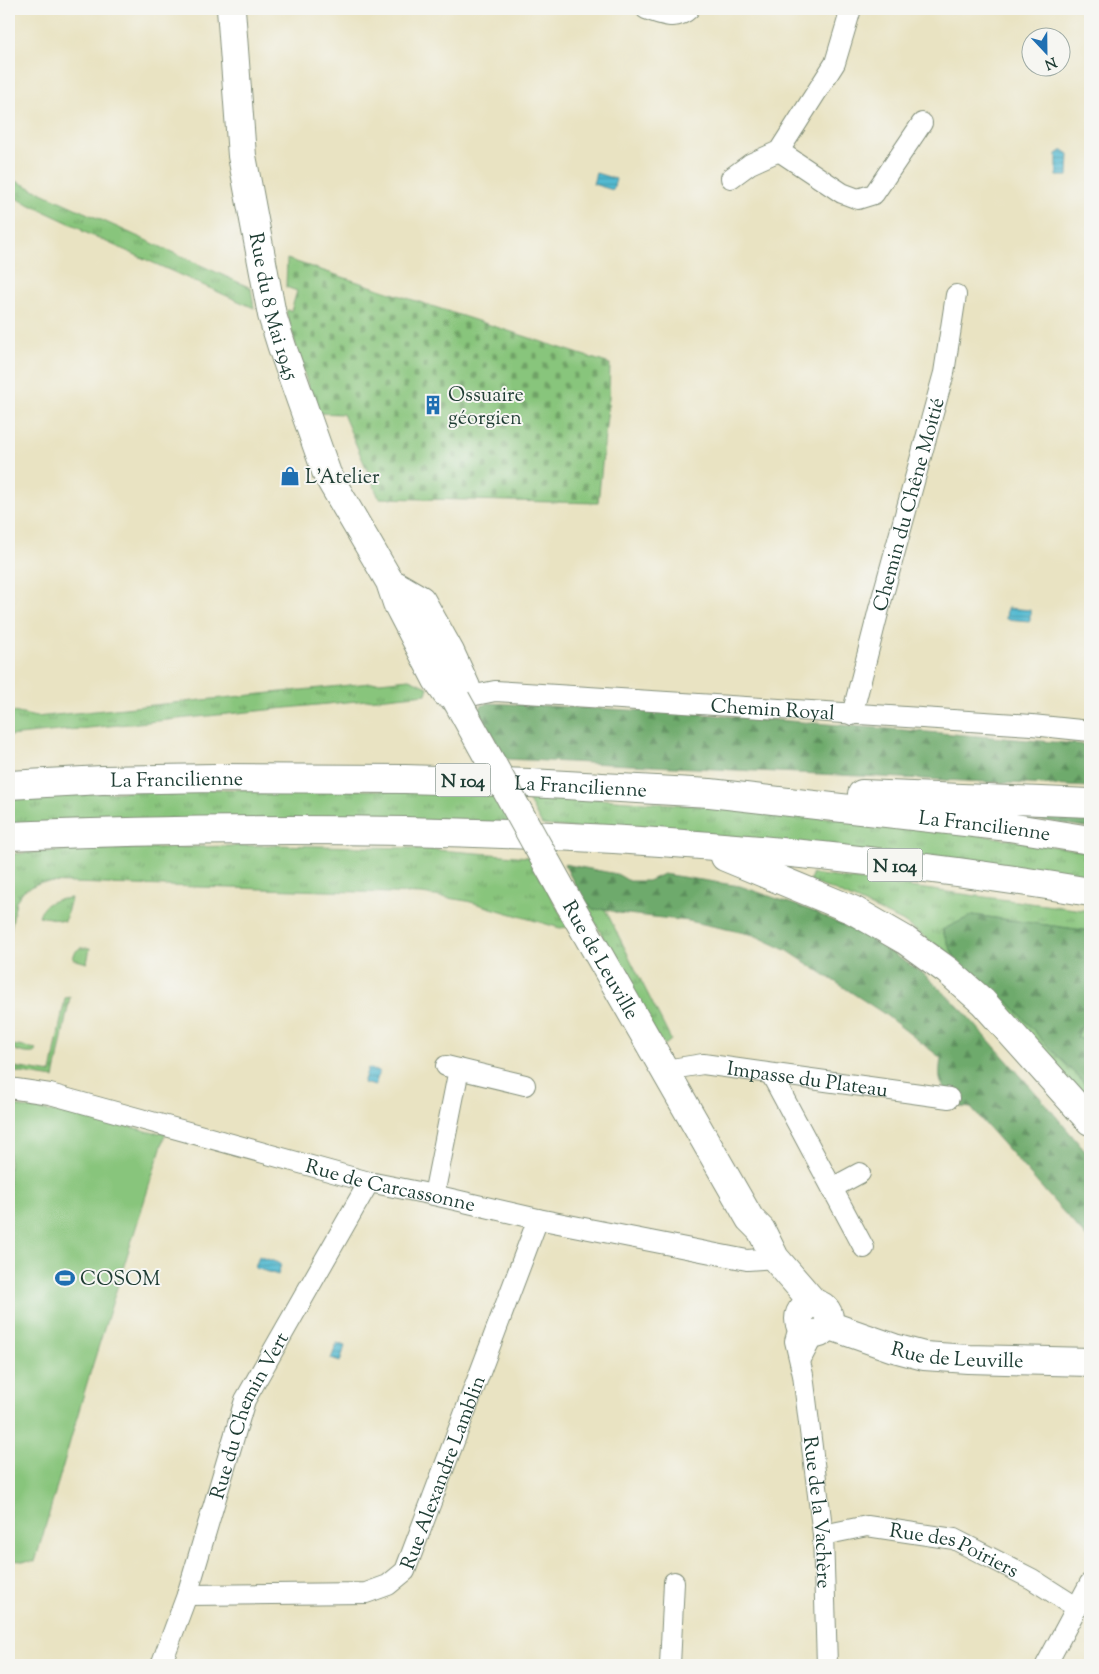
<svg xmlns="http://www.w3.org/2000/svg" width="1099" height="1674" viewBox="0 0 1099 1674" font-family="'Sorts Mill Goudy',serif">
<defs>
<pattern id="grass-tufts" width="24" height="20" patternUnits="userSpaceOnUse" patternTransform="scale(1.25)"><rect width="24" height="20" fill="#88c57c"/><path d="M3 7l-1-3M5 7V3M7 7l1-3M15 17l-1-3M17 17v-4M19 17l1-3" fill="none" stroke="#6fa166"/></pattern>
<pattern id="forest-firs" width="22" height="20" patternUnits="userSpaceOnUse" patternTransform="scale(1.25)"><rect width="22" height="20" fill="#6eaa6c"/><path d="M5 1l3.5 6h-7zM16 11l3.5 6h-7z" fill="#5a8c5a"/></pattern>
<pattern id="cemetery-stones" width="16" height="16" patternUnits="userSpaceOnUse" patternTransform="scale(1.25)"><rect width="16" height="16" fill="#88c57c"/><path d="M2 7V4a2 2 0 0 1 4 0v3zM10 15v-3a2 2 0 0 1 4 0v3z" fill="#6fa166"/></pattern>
<pattern id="water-rules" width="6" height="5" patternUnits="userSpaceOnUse" patternTransform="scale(1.25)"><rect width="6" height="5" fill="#53bad1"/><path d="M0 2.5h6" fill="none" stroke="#4498aa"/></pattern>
</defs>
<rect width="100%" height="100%" fill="#f6f6f2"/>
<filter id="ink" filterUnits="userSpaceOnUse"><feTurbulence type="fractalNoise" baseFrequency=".02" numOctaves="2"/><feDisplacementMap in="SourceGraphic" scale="10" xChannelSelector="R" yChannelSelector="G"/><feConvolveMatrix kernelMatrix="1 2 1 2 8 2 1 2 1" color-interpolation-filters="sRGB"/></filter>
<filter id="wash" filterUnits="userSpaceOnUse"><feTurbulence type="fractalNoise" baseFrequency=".0096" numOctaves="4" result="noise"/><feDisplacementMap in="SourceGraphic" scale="20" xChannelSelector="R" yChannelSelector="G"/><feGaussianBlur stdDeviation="1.12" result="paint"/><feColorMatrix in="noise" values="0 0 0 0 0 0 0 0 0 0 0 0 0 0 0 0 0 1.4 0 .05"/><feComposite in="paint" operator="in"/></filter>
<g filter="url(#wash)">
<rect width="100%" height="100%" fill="#e9e3c2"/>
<path fill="url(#grass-tufts)" stroke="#548158" d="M9,178L251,288L254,308L82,231V229L9,195Z
M409,679L428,687L426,694L9,736V711L36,717Z
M188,789L493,791L511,823L9,824V797Z
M525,794L703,806L928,827L1090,852V880L542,825Z
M272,845L411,848L529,857L568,927L560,928L467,901L422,894L41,882L24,890L16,901L9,940V854L74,850Z
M812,874L1090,911V931L973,915L942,930L955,958L902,921L833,890L810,882Z
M579,892L593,910L605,909L671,1040L665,1045L656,1036Z
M71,898L65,921L39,916C44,900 56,900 71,898Z
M80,948H90L87,963L73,959L75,952Z
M990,996L1009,1002L1044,1042L1090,1089V1110Z
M70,997L54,1078L9,1071V1066L51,1073L65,998Z
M1090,1005V1040L1077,1038Z
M12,1045L37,1049L36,1052C30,1055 17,1052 12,1048Z"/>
<path fill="url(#forest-firs)" stroke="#467450" d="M488,703L689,713L1090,745V787L506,759L479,712L481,706Z
M1005,814L1090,815V828Z
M564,864L617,874L629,881H648L663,874L740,886L810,910L862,934L923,973L962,1010L1044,1102L1090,1157V1242L971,1108L961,1107V1096C938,1089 938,1081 941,1058L883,1013L788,951L754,935L689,921L618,913L605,909L593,910L579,892Z
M973,915L1090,931V1005L1077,1038L1090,1040V1089L1044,1042L1009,1002L990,996L955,958L942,930Z"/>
<path fill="url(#cemetery-stones)" stroke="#548158" d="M287,259L610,364L609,397L598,503L379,498L343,414L316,413L286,312L287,310L291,311L297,291L286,287Z"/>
<path fill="#88c57c" stroke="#548158" d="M9,1105L109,1121L154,1133L166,1132L87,1383L35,1562L9,1560Z"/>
<path fill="url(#water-rules)" stroke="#397c82" d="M1063,150L1069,154L1068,176H1057V154Z
M596,173L616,179L613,190L593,184Z
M1007,608L1030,610V621L1006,619Z
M368,1068L379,1072L375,1086L363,1083Z
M259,1256L281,1264L278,1275L255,1268Z
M337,1343L345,1346L340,1362L331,1359Z"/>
</g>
<g filter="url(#ink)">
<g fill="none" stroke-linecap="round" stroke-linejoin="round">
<defs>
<g id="street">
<path d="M646,9C661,15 677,21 689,9"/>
<path d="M779,151L842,193L858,199L874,194L922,123"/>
<path d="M731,178L750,164L779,151L835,63L851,9"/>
<path id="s1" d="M456,699L495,691L1032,725L1090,731"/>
<path id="s2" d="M852,715L879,609L944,373L956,295"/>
<path d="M446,1066L525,1085"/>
<path id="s3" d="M665,1070L703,1064L949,1098"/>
<path d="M771,1074L864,1248"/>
<path id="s4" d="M9,1088L50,1094L369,1182L434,1195L538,1219L747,1260L775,1258"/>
<path d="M832,1188L860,1173"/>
<path d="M434,1195L459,1069"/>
<path id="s5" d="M800,1324L795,1341L803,1375L823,1535L827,1665"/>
<path d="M800,1361L814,1334"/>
<path id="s6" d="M823,1535L867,1526L954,1539L1032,1579L1076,1607"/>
<path id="s7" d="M187,1595L366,1593L388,1585L405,1571L538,1219"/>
<path id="s8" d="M161,1665L187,1595L245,1400L369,1182"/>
<path d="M670,1665L674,1582"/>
<path d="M1046,1665L1090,1583"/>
</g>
<g id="secondary">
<path id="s9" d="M231,9L242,156L272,315L282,347L327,474L390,582L397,603L437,680L446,693L456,699L466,687L450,652L421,600L390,582"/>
<path id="s10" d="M569,903L750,1219L761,1230L775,1258L814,1303"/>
<circle cx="814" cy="1319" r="15"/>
<path id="s11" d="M828,1325L894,1348L924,1356L968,1359L1090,1362"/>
</g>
<g id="highway">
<path id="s12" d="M9,785L102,780L215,778L405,779L530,783L710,793L1009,827L1090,840"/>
<path d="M862,794L1090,803"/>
<path d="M9,836C371,821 732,832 1090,892"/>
<path d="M725,857L853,910L905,940L948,971L983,1002L1090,1121"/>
</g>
</defs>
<use href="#street" stroke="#84907b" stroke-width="22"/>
<use href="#secondary" stroke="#84907b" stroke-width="30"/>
<use href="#highway" stroke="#84907b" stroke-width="30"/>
<use href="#street" stroke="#fff" stroke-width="20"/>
<use href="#secondary" stroke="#fff" stroke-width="28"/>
<use href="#highway" stroke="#fff" stroke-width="28"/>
<defs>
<path id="secondary-bridge" d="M456,699L569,903"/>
</defs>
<use href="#secondary-bridge" stroke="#84907b" stroke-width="30" stroke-linecap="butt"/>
<use href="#secondary-bridge" stroke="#fff" stroke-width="28"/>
</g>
</g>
<defs>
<symbol id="building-bare" viewBox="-9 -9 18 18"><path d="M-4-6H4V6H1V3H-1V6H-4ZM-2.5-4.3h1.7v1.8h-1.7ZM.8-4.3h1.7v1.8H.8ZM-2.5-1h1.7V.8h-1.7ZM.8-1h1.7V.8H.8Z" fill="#1f6fb2" stroke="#f6f6f2" stroke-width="2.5" paint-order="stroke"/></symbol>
<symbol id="shop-bare" viewBox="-9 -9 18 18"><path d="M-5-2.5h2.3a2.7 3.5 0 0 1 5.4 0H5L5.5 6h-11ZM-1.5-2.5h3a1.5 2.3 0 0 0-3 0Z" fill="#1f6fb2" stroke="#f6f6f2" stroke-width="2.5" paint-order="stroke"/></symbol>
<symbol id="stadium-bare" viewBox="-9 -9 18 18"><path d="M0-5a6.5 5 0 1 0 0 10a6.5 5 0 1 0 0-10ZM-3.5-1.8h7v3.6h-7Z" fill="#1f6fb2" stroke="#f6f6f2" stroke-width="2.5" paint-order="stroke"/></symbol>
</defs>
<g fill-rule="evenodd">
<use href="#building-bare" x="419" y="391" width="28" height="28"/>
<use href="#shop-bare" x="276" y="462" width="28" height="28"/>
<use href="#stadium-bare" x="51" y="1264" width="28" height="28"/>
</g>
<g text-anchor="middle" stroke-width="4" stroke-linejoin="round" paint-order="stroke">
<g fill="#f6f6f2" stroke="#60746d" stroke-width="1">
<rect x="435.5" y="763.5" width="55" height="33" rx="4"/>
<rect x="867.5" y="848.5" width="55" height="33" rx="4"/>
</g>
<g font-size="19" font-weight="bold" fill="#1f3d34">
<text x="463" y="787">N 104</text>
<text x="895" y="872">N 104</text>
</g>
<g font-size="20" fill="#1f3d34" stroke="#f6f6f2">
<text dy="7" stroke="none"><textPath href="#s9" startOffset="301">Rue du 8 Mai 1945</textPath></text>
<text dy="7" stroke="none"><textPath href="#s2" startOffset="218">Chemin du Chêne Moitié</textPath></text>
<text dy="7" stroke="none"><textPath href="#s1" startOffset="318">Chemin Royal</textPath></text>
<text dy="7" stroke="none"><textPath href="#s12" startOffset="168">La Francilienne</textPath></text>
<text dy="7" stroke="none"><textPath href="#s12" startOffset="572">La Francilienne</textPath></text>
<text dy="7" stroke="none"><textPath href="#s12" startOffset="978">La Francilienne</textPath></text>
<text dy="7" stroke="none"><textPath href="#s10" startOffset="65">Rue de Leuville</textPath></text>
<text dy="7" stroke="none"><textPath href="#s3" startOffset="144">Impasse du Plateau</textPath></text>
<text dy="7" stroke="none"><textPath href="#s4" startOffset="394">Rue de Carcassonne</textPath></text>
<text dy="7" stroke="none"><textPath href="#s11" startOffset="134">Rue de Leuville</textPath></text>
<text dy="7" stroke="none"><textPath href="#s8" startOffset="265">Rue du Chemin Vert</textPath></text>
<text dy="7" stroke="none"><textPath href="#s7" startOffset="330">Rue Alexandre Lamblin</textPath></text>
<text dy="7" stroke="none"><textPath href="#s5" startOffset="191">Rue de la Vachère</textPath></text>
<text dy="7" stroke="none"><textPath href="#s6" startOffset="136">Rue des Poiriers</textPath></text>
</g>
<g font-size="20" fill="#1f3d34" stroke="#f6f6f2" text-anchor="start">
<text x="448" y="401">Ossuaire<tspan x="448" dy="23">géorgien</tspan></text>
<text x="305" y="483">L’Atelier</text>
<text x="80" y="1285">COSOM</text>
</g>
</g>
<rect width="1099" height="1674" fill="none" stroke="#f6f6f2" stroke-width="30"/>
<g transform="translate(1046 52) rotate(158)"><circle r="24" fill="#f6f6f2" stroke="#a0aca6"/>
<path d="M0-4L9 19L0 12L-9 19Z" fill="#1f6fb2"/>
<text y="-8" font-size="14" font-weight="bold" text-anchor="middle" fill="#1f3d34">N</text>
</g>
</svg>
